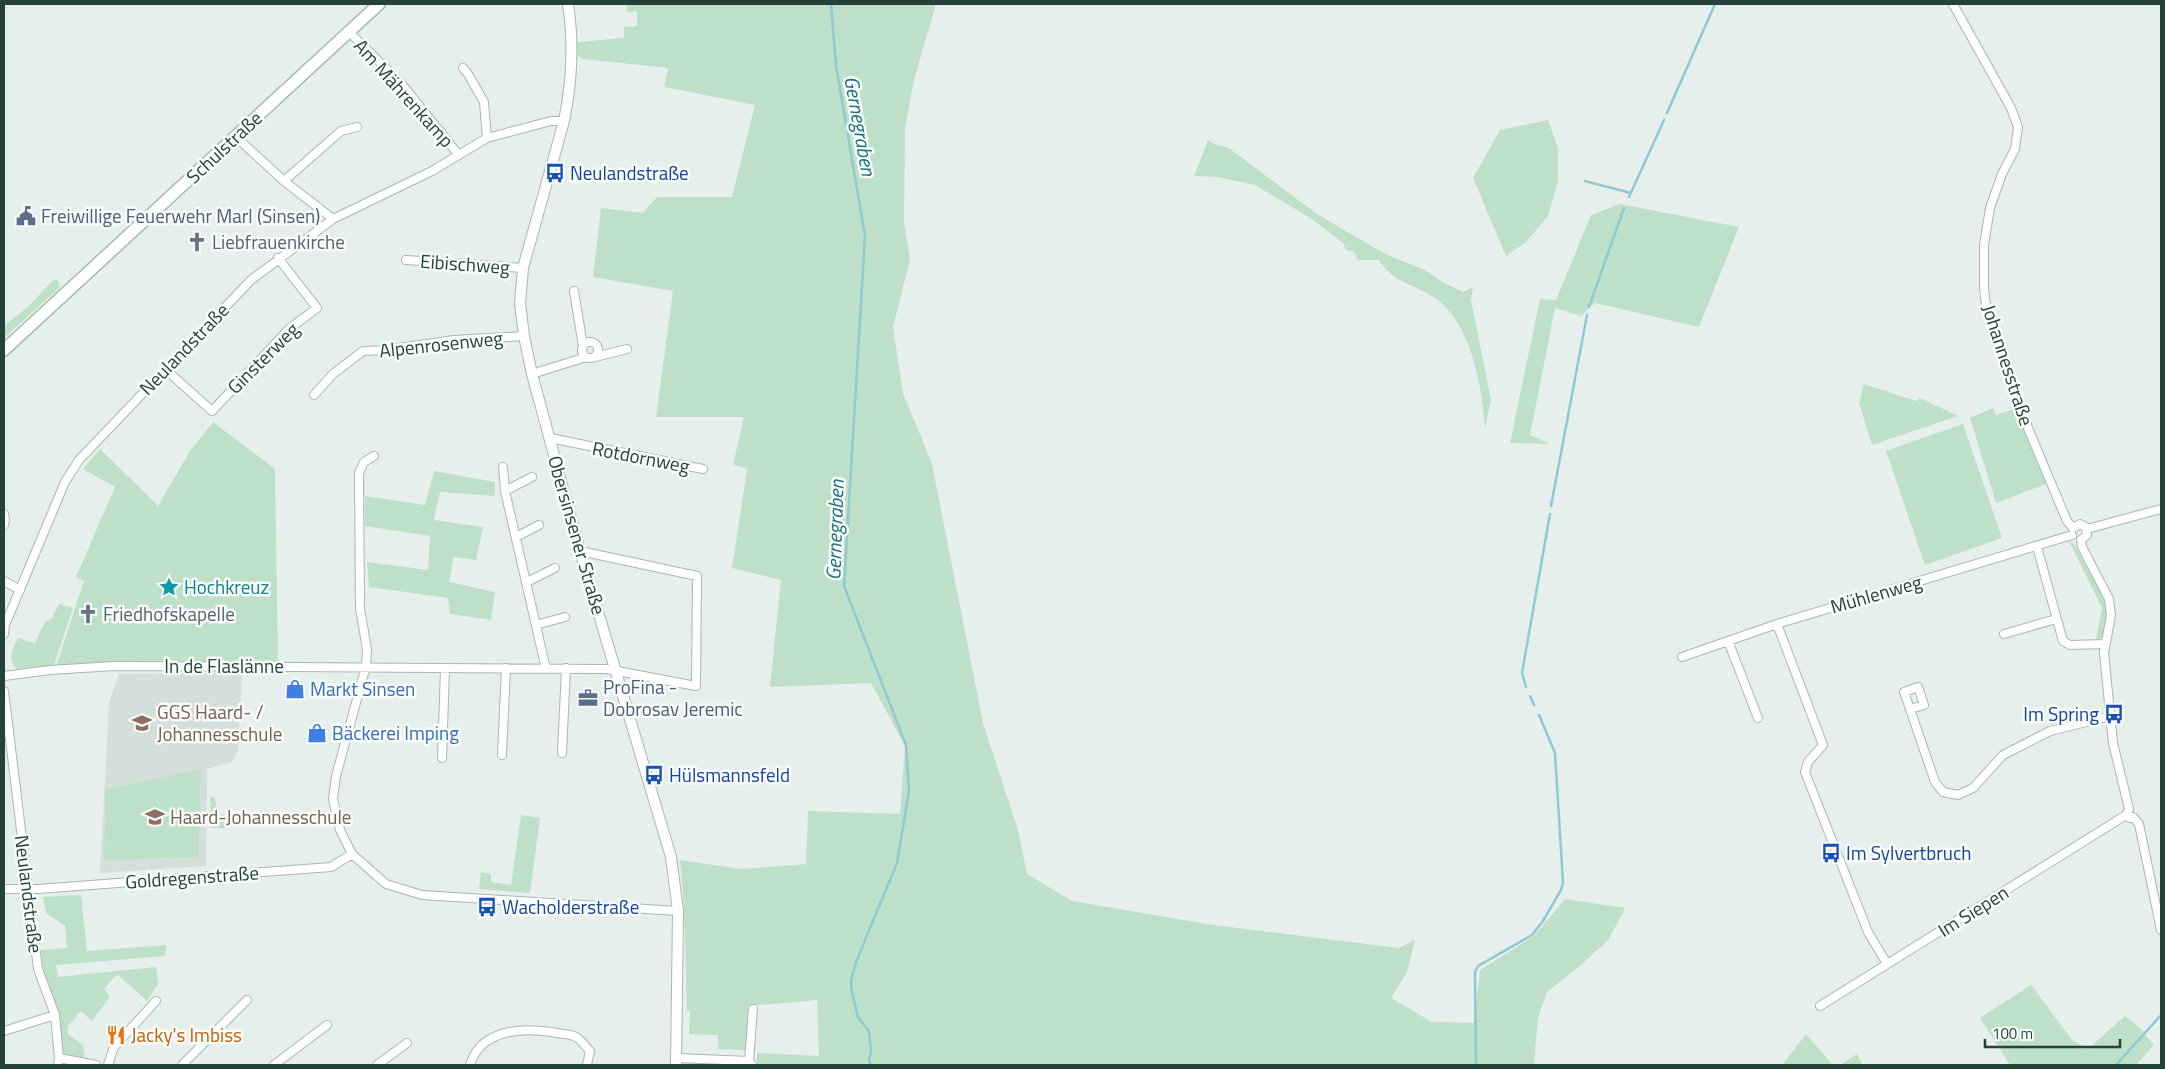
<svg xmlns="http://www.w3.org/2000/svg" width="2165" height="1069" viewBox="0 0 2165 1069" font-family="'Titillium Web',sans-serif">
<rect width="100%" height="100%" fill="#e6efeb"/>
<path fill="#d4dfda" d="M242,672L238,750L232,762L207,769L206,866L100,873L109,703L119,674Z"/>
<path fill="#bfe0c8" d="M627,4H936L914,80L905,128L904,223L910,260L893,327L903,393L932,464L983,723L1018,830L1027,874L1072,901L1213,925L1399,948L1415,940L1407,972L1391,998L1432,1022L1474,1023L1480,970L1534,936L1565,899L1625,908L1609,939L1581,965L1547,992L1538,1017L1534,1065H757V1053L819,1056L817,1000L748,1006L746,1050L718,1049V1035L689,1034L690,1011H687L684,907L680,860L741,869L806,864L808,811L900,814L905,746L871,683L770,687L781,580L732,568L747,469L733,465L744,417H656L673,291L593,277L601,208L643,213L657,197H732L755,105L664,87L668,68L583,59L576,55V42L624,38V27L637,26V11L627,12Z
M1548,120L1558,148V181L1548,216L1526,242L1506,256L1473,178L1500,130Z
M1208,140L1214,144L1229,148L1317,214L1385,254L1425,270L1444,283L1463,292L1473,287L1471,300L1491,400L1485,428C1482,386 1471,320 1432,296C1412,284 1391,281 1379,260H1358L1354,252L1346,250L1343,243L1312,219L1255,185L1218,177L1194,176Z
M1620,204L1739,227L1699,327L1595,303L1581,316L1555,308L1530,435L1550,444L1510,443L1540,299L1556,300L1591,215Z
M57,279L60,287L4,338V326L29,306L51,282Z
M1864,384L1916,401L1920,398L1958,416L1872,445L1859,403Z
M1993,408L1996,415L2018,408L2048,483L1996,503L1970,418Z
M213,422L275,469L278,663L56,667L84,581L76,577L115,487L83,469L100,449L158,506L190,451Z
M1963,424L2002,538L1925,565L1886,451Z
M434,471L495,482V496L440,492L434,520L483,527L476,560L454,557L449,582L495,592L491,620L450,614L448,598L369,587L367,562L428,570L430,536L365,526V496L425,505Z
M2071,542L2074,544L2106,602L2107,615L2103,637L2096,640L2102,608L2071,545L2068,543Z
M59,604L73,608L54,665L17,669C6,659 13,650 18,638L35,643L44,624L52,618Z
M201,769L198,857L104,860L106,789Z
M210,797L215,798L218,816L223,814L230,823L227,828H211Z
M521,815L540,818L530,893L479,889L481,872L491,874V882L511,885Z
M81,895L87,951L166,945L165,956L56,965L58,977L156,967L158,984L147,1001L118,975L114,977L104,989L110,997L92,1021L81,1011L68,1026V1034L83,1045L85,1061L61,1056L57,1014L41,966L39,950L67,948L65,926L46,913L43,897Z
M2031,985L2072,1040L2088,1049L2125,1016L2139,1027L2154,1045L2136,1065H2010L1980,1018Z
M1806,1034L1833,1065H1782Z
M1857,1054L1863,1065H1840Z"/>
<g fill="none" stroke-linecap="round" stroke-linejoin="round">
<path stroke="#8ec9d4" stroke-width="2.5" d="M831,4L836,65L865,236L844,586L906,745L909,791L897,863L856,962L851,981L852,993L858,1017L869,1031L871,1052L869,1060L871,1065
M1667,113L1715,4
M1585,181L1631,193
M1629,197L1664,120
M1589,307L1624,208
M1551,506L1587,315
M1526,687L1522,673L1550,514
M1530,696L1534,705
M1476,1065L1475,972L1478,966L1532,935L1543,921L1561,890L1563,883L1555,753L1539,715
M2116,1065L2161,1015"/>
<defs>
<path id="minor" d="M1953,4L2011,108L2018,127L2015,149L2002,174L1990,208L1984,245V288L1986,306L2028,428L2067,521L2073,528
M349,32L400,82L458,154
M463,68L468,74L484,102L487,138
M235,136L284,181L333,219
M284,181L341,131L357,127
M406,260L523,268
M574,291L583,346
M582 350a8 8 0 1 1 16 0a8 8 0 1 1-16 0Z
M595,357L627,349
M165,369L212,411L289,329L317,308L278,258
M532,374L586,357
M314,395L333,374L363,351L385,350L454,340L524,336
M550,438L703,469
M374,456L364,462L359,473L360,609L367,649L366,666L336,776L333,799L340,830L352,854L386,884L422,895L678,911
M503,467L505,491L546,669
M505,491L532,477
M4,514L5,519L4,525
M2073,528L2080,524L2086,527L2087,535L2081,540
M2087,529L2161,509
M516,537L539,525
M2081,540L2082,547L2109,599L2111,615L2104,653L2113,743L2129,809L2126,815
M2037,547L2063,641L2070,645L2106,644
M4,581L20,590
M527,582L555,568
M1777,624L1823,745L1808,762L1805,772L1868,932L1887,964
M536,625L565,617
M4,634L5,625L65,482L79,460L251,280L333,219L432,171L487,138L551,121H564
M2004,634L2056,619
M1728,641L1758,718
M1682,657L1777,624L2072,535
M4,676L50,670L114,666L607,669L696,686L697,576L580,551
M4,691L38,969L55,1015L59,1058L58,1065
M1910,709L1904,692L1918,687L1924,705L1910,709L1935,782L1943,792L1958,795L1973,788L2003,755L2050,731L2110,716
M562,753L566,668
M502,755L506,668
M442,758L445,669
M2126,815L2129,818L2133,817L2139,824L2161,930
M4,889H38L331,867L352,854
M1820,1006L2126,815
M4,1031L55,1015
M59,1058L96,1065
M677,1058L749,1061L752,1065
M749,1061L753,1009
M108,1065L114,1047L156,1001
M182,1065L247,1000
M274,1065L327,1025
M377,1065L407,1043
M470,1065C481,1028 525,1027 557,1033C562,1034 571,1034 576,1037C581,1040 586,1047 590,1051L587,1065"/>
<path id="tertiary" d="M568,4C574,43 572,82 564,121L523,268L520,303L524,336L532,374L580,551L671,857L678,911L676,1065"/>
<path id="secondary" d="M4,350L379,4"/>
</defs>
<use href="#minor" stroke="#a8b8b2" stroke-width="10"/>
<use href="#tertiary" stroke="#a8b8b2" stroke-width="12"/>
<use href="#secondary" stroke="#a4bbb3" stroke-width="14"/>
<use href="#minor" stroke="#fff" stroke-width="8"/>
<use href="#tertiary" stroke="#fff" stroke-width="10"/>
<use href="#secondary" stroke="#fff" stroke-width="11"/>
</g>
<defs>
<symbol id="bus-bare" viewBox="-9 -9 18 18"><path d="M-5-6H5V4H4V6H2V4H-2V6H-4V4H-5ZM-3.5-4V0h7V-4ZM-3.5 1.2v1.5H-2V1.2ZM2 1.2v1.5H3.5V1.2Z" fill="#1a4fb4" stroke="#f7fbf9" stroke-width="2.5" paint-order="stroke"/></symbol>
<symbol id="civic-bare" viewBox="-9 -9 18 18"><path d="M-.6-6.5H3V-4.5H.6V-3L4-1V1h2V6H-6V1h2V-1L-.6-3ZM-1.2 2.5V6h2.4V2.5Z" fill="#5c6f8a" stroke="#f7fbf9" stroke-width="2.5" paint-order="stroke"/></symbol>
<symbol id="church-bare" viewBox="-9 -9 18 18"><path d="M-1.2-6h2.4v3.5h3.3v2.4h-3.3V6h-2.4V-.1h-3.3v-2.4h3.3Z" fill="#6b7280" stroke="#f7fbf9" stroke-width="2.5" paint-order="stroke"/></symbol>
<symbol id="sight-bare" viewBox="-9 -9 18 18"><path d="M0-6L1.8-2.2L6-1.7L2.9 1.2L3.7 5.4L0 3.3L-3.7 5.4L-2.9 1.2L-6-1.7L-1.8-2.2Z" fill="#0f9aa8" stroke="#f7fbf9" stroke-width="2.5" paint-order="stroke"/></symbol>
<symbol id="shop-bare" viewBox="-9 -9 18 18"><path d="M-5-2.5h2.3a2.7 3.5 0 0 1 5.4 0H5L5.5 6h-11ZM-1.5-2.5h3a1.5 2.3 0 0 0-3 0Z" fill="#3f7fe0" stroke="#f7fbf9" stroke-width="2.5" paint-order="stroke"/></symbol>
<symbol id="office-bare" viewBox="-9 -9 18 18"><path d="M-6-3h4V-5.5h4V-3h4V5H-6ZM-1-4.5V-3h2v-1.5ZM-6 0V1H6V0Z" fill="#5c6f8a" stroke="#f7fbf9" stroke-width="2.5" paint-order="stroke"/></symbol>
<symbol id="school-bare" viewBox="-9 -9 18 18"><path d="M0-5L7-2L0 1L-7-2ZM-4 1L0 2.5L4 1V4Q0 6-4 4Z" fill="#8d6e63" stroke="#f7fbf9" stroke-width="2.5" paint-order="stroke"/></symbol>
<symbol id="restaurant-bare" viewBox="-9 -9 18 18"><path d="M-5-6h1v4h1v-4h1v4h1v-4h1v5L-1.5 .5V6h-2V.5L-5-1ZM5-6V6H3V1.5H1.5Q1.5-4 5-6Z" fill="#e8710a" stroke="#f7fbf9" stroke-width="2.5" paint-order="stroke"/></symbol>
</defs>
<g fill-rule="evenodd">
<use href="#bus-bare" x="541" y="159" width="28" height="28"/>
<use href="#civic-bare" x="12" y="202" width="28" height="28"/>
<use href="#church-bare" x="183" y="228" width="28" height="28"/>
<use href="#sight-bare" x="155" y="573" width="28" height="28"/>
<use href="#church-bare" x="74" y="600" width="28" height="28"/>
<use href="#shop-bare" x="281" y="675" width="28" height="28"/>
<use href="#office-bare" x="574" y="684" width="28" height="28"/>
<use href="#bus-bare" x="2100" y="700" width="28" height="28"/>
<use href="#school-bare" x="128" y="709" width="28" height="28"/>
<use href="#shop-bare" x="303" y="719" width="28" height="28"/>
<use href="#bus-bare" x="640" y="761" width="28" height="28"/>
<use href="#school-bare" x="141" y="803" width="28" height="28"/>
<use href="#bus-bare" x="1817" y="839" width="28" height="28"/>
<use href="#bus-bare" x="473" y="893" width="28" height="28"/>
<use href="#restaurant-bare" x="102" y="1021" width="28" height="28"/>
</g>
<g text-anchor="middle" stroke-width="5" stroke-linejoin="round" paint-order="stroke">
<g font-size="19" fill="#24423a" stroke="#f7fbf9">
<text transform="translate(404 93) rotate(48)" y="7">Am Mährenkamp</text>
<text transform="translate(224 147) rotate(-43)" y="7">Schulstraße</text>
<text transform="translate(465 264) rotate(4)" y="7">Eibischweg</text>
<text transform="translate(441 344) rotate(-6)" y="7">Alpenrosenweg</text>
<text transform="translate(184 349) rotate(-46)" y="7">Neulandstraße</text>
<text transform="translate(263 358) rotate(-45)" y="7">Ginsterweg</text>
<text transform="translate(2008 365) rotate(72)" y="7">Johannesstraße</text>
<text transform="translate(641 457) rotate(11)" y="7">Rotdornweg</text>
<text transform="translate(577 535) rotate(74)" y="7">Obersinsener Straße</text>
<text transform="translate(1876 594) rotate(-16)" y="7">Mühlenweg</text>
<text x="224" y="673">In de Flaslänne</text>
<text transform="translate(192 877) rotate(-4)" y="7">Goldregenstraße</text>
<text transform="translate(29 894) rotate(83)" y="7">Neulandstraße</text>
<text transform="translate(1973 911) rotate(-32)" y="7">Im Siepen</text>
</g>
<g font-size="19" fill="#164399" stroke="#f7fbf9" text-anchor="start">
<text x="570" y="180">Neulandstraße</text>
<text x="2099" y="721" text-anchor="end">Im Spring</text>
<text x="669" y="782">Hülsmannsfeld</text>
<text x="1846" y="860">Im Sylvertbruch</text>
<text x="502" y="914">Wacholderstraße</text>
</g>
<g font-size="19" fill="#4e5e75" stroke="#f7fbf9" text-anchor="start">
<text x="41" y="223">Freiwillige Feuerwehr Marl (Sinsen)</text>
<text x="603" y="694">ProFina -<tspan x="603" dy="22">Dobrosav Jeremic</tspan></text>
</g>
<g font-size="19" fill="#5b616d" stroke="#f7fbf9" text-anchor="start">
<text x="212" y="249">Liebfrauenkirche</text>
<text x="103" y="621">Friedhofskapelle</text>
</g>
<g font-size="19" fill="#0d838f" stroke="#f7fbf9" text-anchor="start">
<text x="184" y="594">Hochkreuz</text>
</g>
<g font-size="19" fill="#366cbe" stroke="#f7fbf9" text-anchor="start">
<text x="310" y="696">Markt Sinsen</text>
<text x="332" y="740">Bäckerei Imping</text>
</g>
<g font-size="19" fill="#785e54" stroke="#f7fbf9" text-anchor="start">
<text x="157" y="719">GGS Haard- /<tspan x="157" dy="22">Johannesschule</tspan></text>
<text x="170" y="824">Haard-Johannesschule</text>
</g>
<g font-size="19" fill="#c56008" stroke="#f7fbf9" text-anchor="start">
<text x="131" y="1042">Jacky's Imbiss</text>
</g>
<g font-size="20" font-style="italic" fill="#1c6f80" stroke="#f7fbf9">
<text transform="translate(860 126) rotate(80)" y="7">Gernegraben</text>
<text transform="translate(835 530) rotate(-88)" y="7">Gernegraben</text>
</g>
</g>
<rect width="2165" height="1069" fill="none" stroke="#24423a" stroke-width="10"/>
<path d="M1985 1039v8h135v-8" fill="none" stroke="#24423a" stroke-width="2.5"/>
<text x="1992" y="1039" font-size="15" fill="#24423a" stroke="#f7fbf9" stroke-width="4" paint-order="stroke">100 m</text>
</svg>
